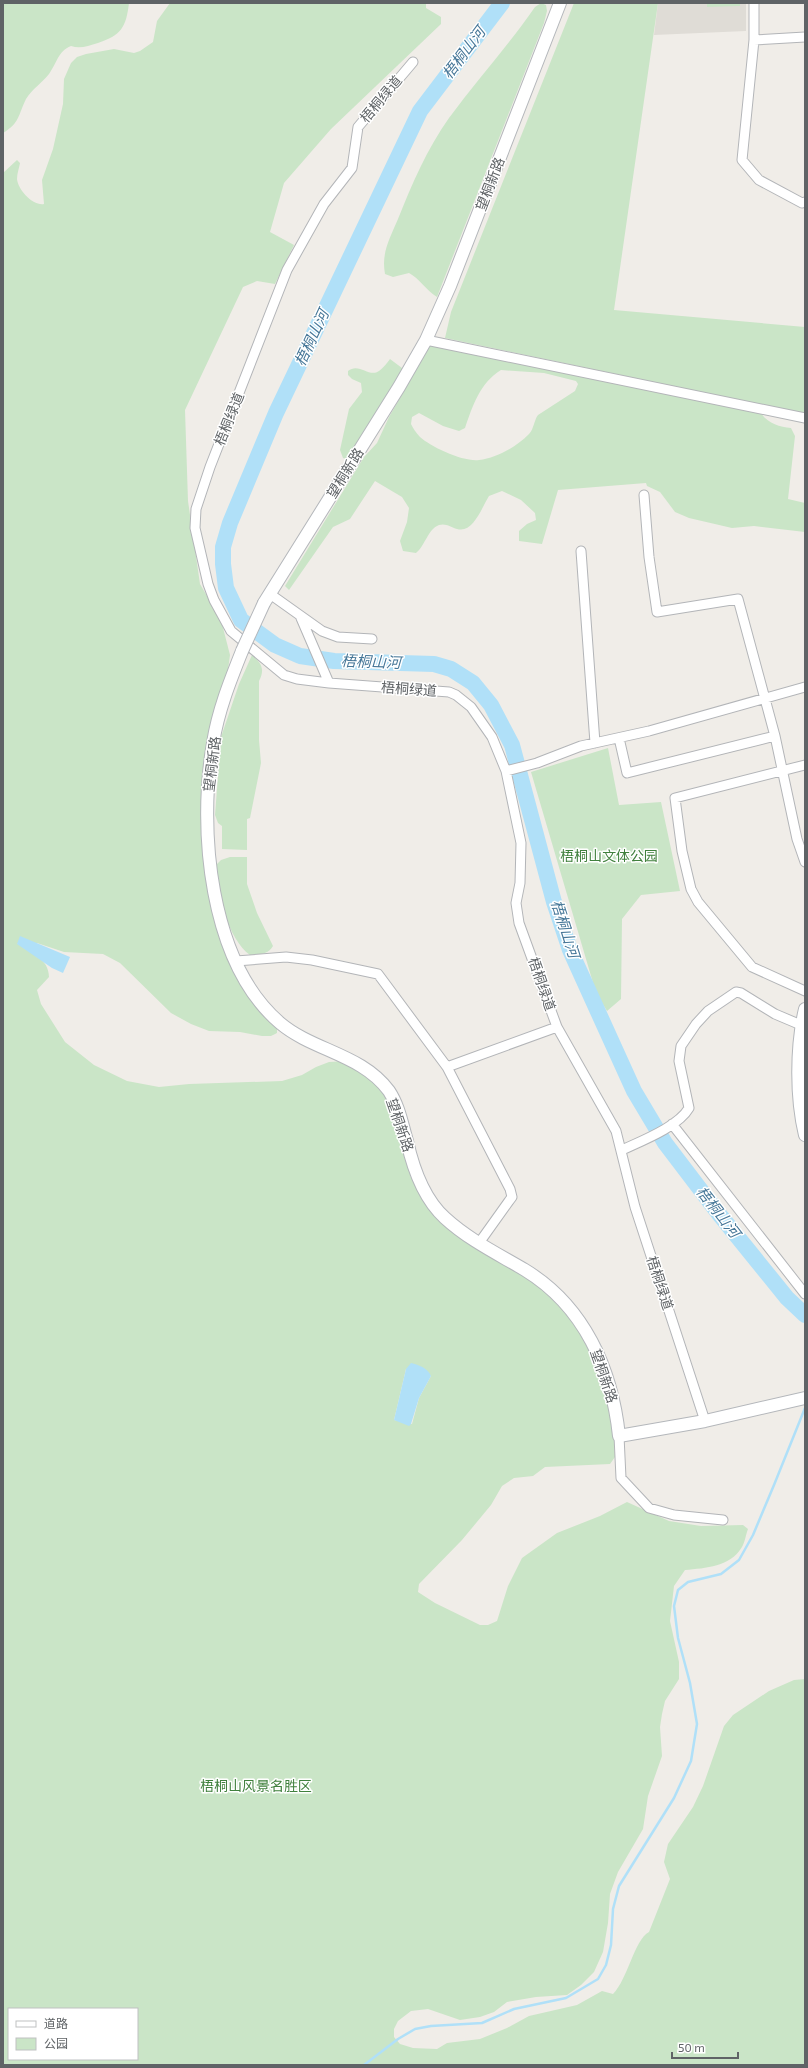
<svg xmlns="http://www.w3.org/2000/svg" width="808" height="2068" viewBox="0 0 808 2068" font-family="'Exo 2','Noto Sans SC',sans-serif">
<rect width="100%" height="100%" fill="#f0ede8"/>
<path fill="#dfdcd6" d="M658,3H746V31L654,35Z"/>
<path fill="#cae5c7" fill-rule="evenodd" d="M3,3H129C126,28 121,35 98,43C88,46 80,49 71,46C58,51 57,63 49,74C42,83 32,89 26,99C18,115 20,123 3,133Z
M170,3H426V8L441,17V24L331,129L284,183L270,232L294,245L275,284L257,281L243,287L185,410L188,501L200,584L221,620L230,655L227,677L205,761L207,882L235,968L277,1027V1033L271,1036H262L240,1032L209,1031L191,1024L171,1013L120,963L103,954L64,952L37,943H17C31,952 49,959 49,977L37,990L41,1004L65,1042L94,1065L127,1081L159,1087L189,1084L282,1081L302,1075L316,1067L329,1062L347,1061L368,1072L395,1103L411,1178L424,1198L562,1302L593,1349L612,1411L615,1457L610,1464L545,1467L533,1476L514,1478L502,1486L491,1505L462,1540L419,1584L418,1592L435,1603L480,1625H488L497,1621L508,1586L522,1558L557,1533L600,1516L627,1502L669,1521L701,1526L743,1525L748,1529C746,1534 745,1542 742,1547C730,1567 706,1568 685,1570L674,1586L670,1621L679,1662V1679L665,1701L662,1714L660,1727L662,1756L648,1796L643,1829L618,1872L610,1894L608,1923L603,1952L594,1972L581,1985L567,1995L536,1997L507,2002L494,2012L480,2017L460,2020L428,2009L411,2011L398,2021L394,2029V2037L400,2044L413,2048L437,2049L447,2043L480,2039L507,2028L529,2016L577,2005L602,1991L613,1994C628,1979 634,1940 649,1932L670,1879L664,1862L668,1844L693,1807L703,1786L724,1726L733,1715L769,1691L794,1680L805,1679V2065H3V173L17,160L20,163C19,168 17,174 17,179C18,190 33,206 44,204L42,180L53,149L63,104L64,79L71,63L77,57L86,54L114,49L134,53L140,51L153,42L157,21ZM406,1369L431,1376L419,1398L412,1424L394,1420ZM9,2009H137V2059H9Z
M541,3L546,5L547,11L544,23L437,297C426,290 420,279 409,273L393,277L385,274C381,253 390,238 398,219C412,184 427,149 449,118C477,80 508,46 535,7Z
M574,3H658L614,310L805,327V414L445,338L451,312Z
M707,3H740V6L707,7Z
M431,344L759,410C765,422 778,427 791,428L795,436L788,499L805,503V532L754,526L732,528L689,518L675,512L660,492L647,486L646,483L558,490L542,544L519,541V531L527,524L536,520L535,513L521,500L502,491L489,496C482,507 473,534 457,529C451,527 446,523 439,525C428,529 425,546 416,553L403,551L400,541L407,522L409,508L402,497L375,481L350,519L333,527L289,590L285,586L364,457L377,443L389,417ZM501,370L544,373L576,381L578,384L575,391L538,415C534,420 534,429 529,434C516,447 497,458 479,460C463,462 431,447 420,437C416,433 413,428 411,424L412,417L419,413L443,426L459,431L465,428C473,405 480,383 501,370Z
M390,359L402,368V373L351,461L343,458L340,450L349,409L362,392L361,383L352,379L348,375V371C359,362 369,378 379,371C383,368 387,363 390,359Z
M252,655C262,663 265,670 259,681V740L261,763L250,818L247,819V850L222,849V826L218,823L215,815L221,737L239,684Z
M608,748L619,805L661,802L680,891L641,895L622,919L621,999L607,1011L596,993L531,772Z
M230,857H247V884L257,913L273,946C268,955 259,954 250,955C228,939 216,892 216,865L221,860Z"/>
<path fill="#b0e0f8" d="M20,936L70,957L63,973L52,968L17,944Z
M411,1363C419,1365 428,1368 431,1376L419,1398L411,1424L409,1426L394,1420L406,1369Z"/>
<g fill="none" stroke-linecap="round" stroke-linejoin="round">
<path stroke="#b0e0f8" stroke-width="2.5" d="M364,2065L398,2039L415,2029L431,2026L482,2023L514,2009L566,1998L598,1979L606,1965L611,1945L613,1909L619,1886L674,1798L691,1761L697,1724L690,1683L678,1638L674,1606L678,1590L688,1582L721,1574L739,1560L753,1535L774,1485L805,1408"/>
<path stroke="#b0e0f8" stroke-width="16" d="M502,3L420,111L276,413L230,523L223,547V564L226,588L241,620L275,645L300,656L334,661L434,664L451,669L473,683L491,705L512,745L554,902L570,950L634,1091L665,1143L719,1214L787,1298L805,1315"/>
<defs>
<path id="street" d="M754,3V40L742,160L759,180L802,203L805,202
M754,40L805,37
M413,62L358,127L352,168L324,204L287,270L210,467L196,509L195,528L208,584L214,600L231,631L284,675L297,679L329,683L449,692L456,695L471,707L492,737L506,771L521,843L520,883L516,903L519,923L557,1027L616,1131L635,1207L705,1421
M426,340L805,418
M644,495L649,557L657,612L738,599L775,736L797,839L805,862
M581,551L595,743
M270,594L322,631L338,637L372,639
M301,618L329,683
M619,738L627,773L775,736
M805,765L675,798L682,851L691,889L698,902L752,967L805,991
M506,771L537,763L581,746L649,731L805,687
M236,961L286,957L312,960L378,974L447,1067L510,1189L512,1197L509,1201L479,1243
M447,1067L557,1027
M672,1124L805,1294
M622,1150C641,1141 678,1127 689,1108L679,1061L681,1046L696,1024L708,1011L736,992L741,993L775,1014L801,1025
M619,1436L621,1478L649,1508L674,1515L723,1520"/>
<path id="secondary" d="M264,603L399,387L426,340L450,286L560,3
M242,651C230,681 218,711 213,743C198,829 209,962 280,1023C313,1051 362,1054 389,1091C399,1106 402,1124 407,1141C413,1168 423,1198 445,1218C469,1240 498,1254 525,1270C584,1306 612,1369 619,1436L705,1421L805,1398
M805,1009C796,1047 796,1098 805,1135"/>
</defs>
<use href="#street" stroke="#b3b5b8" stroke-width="11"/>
<use href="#secondary" stroke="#b4b7bb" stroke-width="14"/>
<use href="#street" stroke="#fff" stroke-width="9"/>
<use href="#secondary" stroke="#fff" stroke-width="12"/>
<defs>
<path id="secondary-bridge" d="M242,651L264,603"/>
</defs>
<use href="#secondary-bridge" stroke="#b4b7bb" stroke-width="14" stroke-linecap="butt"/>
<use href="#secondary-bridge" stroke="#fff" stroke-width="12"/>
</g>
<g text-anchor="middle" stroke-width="3" stroke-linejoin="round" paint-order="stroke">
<g font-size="14" fill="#5f6366" stroke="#fff">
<text transform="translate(381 99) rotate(-50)" y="5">梧桐绿道</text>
<text transform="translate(490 184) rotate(-69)" y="5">望桐新路</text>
<text transform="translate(229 419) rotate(-68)" y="5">梧桐绿道</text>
<text transform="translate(345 473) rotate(-58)" y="5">望桐新路</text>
<text transform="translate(409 689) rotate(4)" y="5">梧桐绿道</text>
<text transform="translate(212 764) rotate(-83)" y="5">望桐新路</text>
<text transform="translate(542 984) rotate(71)" y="5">梧桐绿道</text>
<text transform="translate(400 1125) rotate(71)" y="5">望桐新路</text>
<text transform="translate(660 1283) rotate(72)" y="5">梧桐绿道</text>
<text transform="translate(604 1376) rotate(71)" y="5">望桐新路</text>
</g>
<g font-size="14" fill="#40803d" stroke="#fff">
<text x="609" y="861">梧桐山文体公园</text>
<text x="256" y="1791">梧桐山风景名胜区</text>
</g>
<g font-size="15" font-style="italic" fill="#467798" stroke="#fff">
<text transform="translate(464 53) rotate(-53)" y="5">梧桐山河</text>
<text transform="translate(312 338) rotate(-65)" y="5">梧桐山河</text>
<text transform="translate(371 662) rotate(2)" y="5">梧桐山河</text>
<text transform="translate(565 929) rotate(72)" y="5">梧桐山河</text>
<text transform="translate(718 1212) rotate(52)" y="5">梧桐山河</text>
</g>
</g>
<rect width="808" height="2068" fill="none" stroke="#5f6366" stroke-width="8"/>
<rect x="8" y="2008" width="130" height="52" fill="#ffffff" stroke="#bfc1c2"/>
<rect x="16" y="2021" width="20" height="6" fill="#ffffff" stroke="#bfc1c2"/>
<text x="44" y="2028" font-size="12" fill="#5f6366">道路</text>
<rect x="16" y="2038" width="20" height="12" fill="#cae5c7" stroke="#bfc1c2"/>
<text x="44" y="2048" font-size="12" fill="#5f6366">公园</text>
<path d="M672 2052v6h66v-6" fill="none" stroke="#5f6366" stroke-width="2"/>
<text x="678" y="2052" font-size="12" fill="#5f6366" stroke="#ffffff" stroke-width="3" paint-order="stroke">50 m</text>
</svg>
